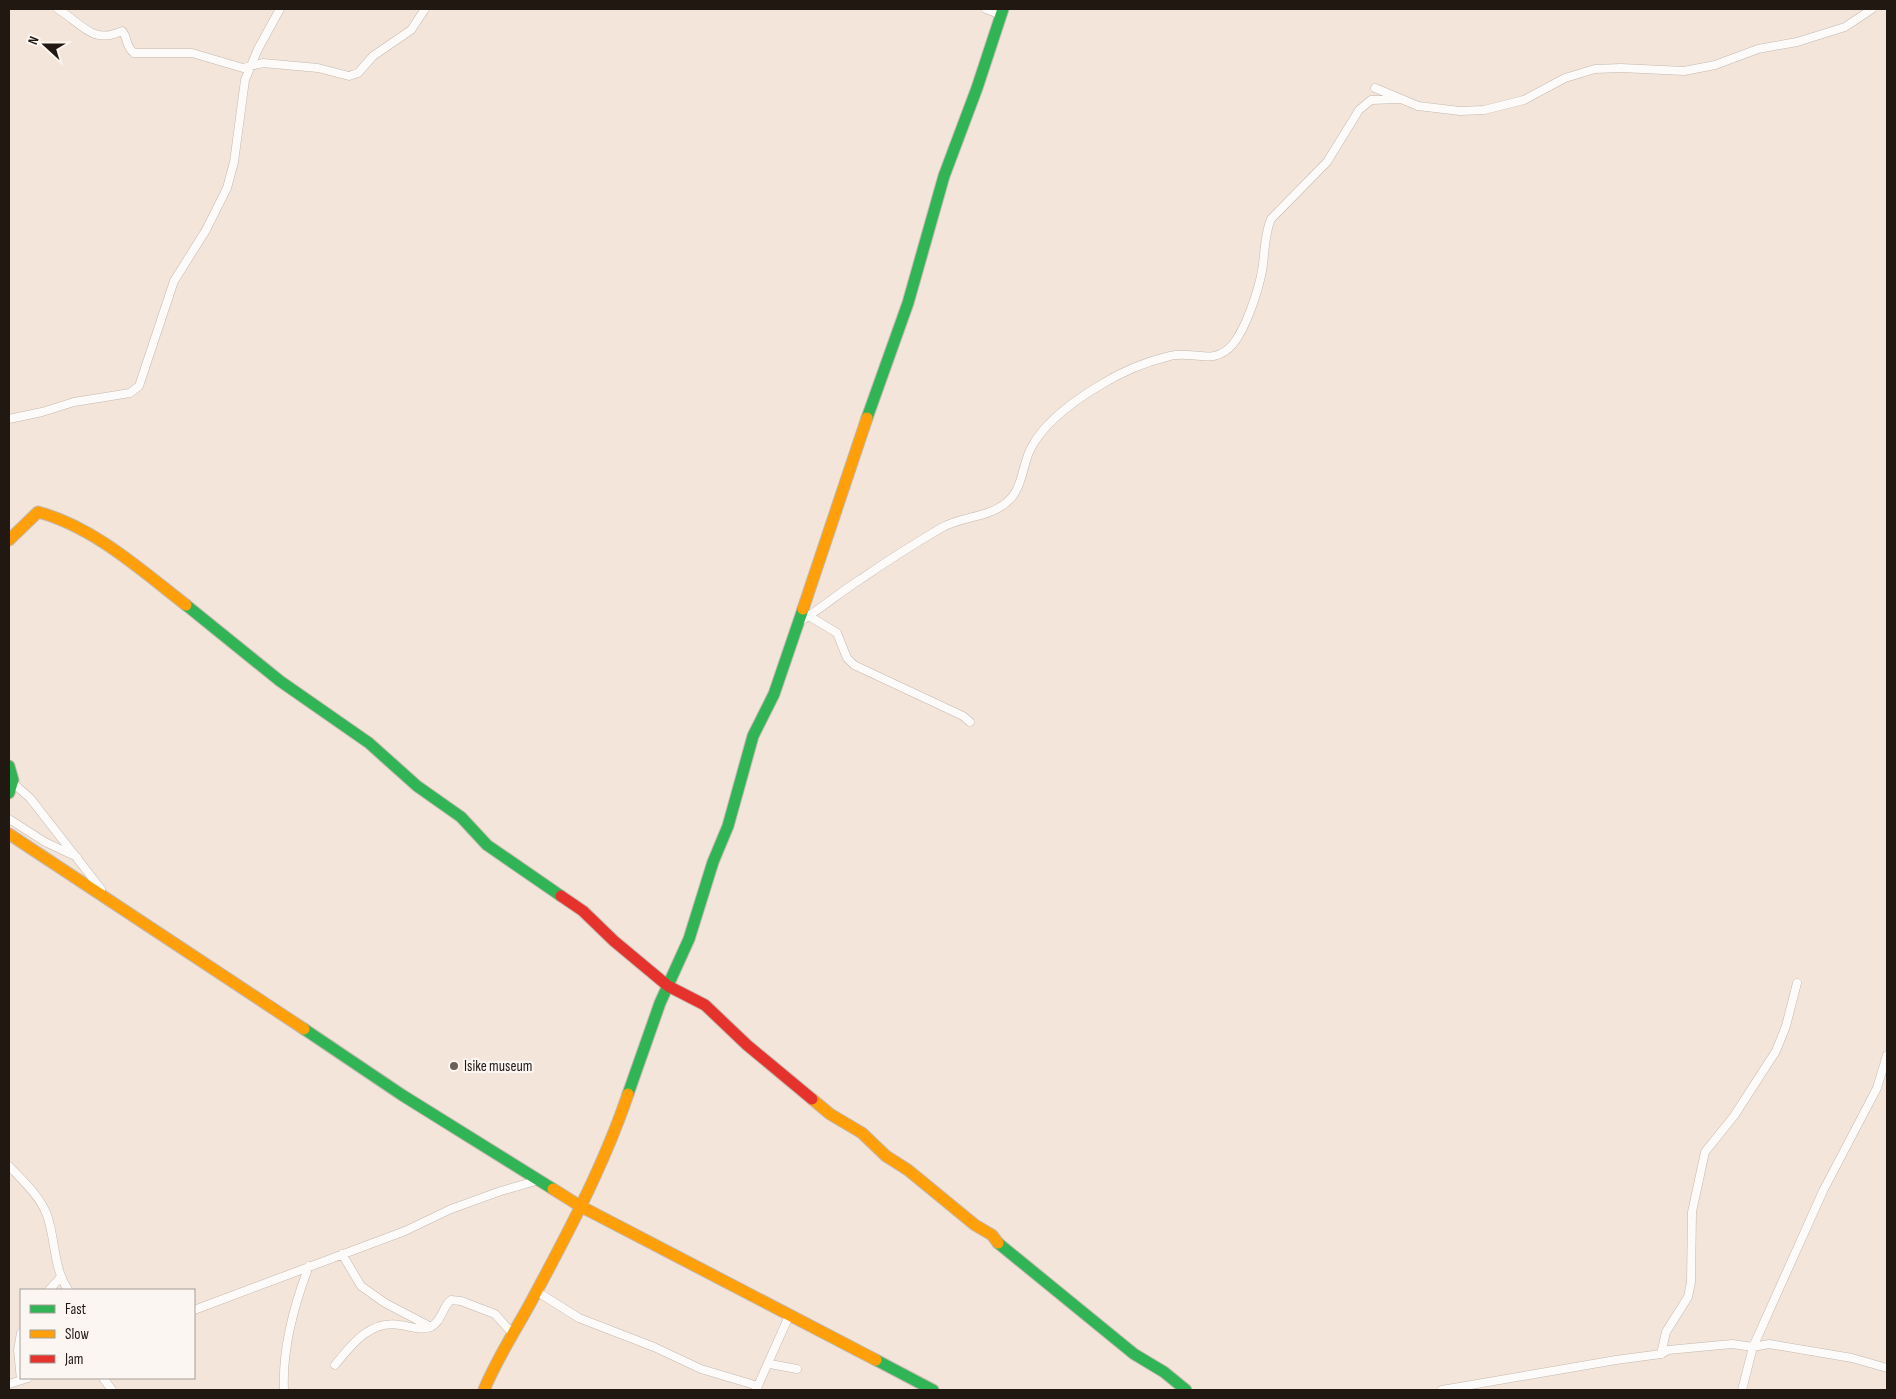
<svg xmlns="http://www.w3.org/2000/svg" width="1896" height="1399" viewBox="0 0 1896 1399" font-family="'Sofia Sans Condensed',sans-serif">
<rect width="100%" height="100%" fill="#f4e5da"/>
<g fill="none" stroke-linecap="round" stroke-linejoin="round">
<defs>
<path id="street" d="M58,9C82,24 93,45 122,31C128,37 125,46 134,53H192L243,68L263,63L318,68L349,76L358,73L373,56L411,30L425,9
M986,9L1001,15
M1375,88L1418,106L1460,111L1484,110L1524,100L1565,78L1595,69L1621,68L1684,71L1715,65L1758,49L1797,42L1845,27L1872,9
M9,419L42,412L74,402L130,393L139,386L174,281L206,230L227,188L234,162L245,80L258,49L280,9
M809,616L837,633L847,658L854,665L963,716L970,722
M799,622C821,609 840,592 861,579C887,561 914,544 941,528C961,516 989,518 1007,502C1023,489 1022,465 1031,448C1044,423 1074,401 1097,387C1119,373 1144,362 1170,356C1193,350 1214,367 1233,344C1246,328 1258,292 1262,271C1265,254 1264,235 1271,219L1327,162L1359,110L1371,100L1399,99
M14,784L30,798L101,889
M9,819L45,842L77,857
M9,1166C22,1180 40,1196 47,1215C56,1241 53,1267 68,1290
M342,1254L361,1286L385,1303L431,1327
M49,1290L60,1278
M536,1291L579,1318L654,1347L701,1369L758,1386
M194,1310L405,1231L451,1209L501,1191L539,1180
M1661,1354L1666,1332L1688,1297L1691,1282L1692,1212L1705,1152L1734,1116L1776,1051L1786,1026L1797,983
M770,1364L797,1369
M335,1365C352,1344 370,1320 400,1325C409,1326 421,1331 430,1327C442,1322 442,1307 451,1300L461,1301L495,1314L513,1334
M103,1378L112,1390
M21,1380L18,1350L21,1333
M9,1384L28,1378
M284,1390C282,1347 294,1305 309,1266
M756,1390L789,1316
M1442,1390L1616,1360L1661,1354L1668,1350L1732,1344L1753,1347L1769,1344L1852,1358L1887,1368
M1742,1390L1753,1347L1823,1191L1877,1088L1887,1055"/>
<path id="fast" d="M867,418L908,303L944,176L977,88L1003,9
M186,605L280,681L369,743L417,786L461,817L487,845L561,896
M9,766L13,780L9,793
M304,1029L402,1095L553,1189
M628,1094L660,1003L689,939L713,862L728,826L753,736L774,694L803,609
M998,1243L1134,1354L1164,1372L1186,1390
M876,1360L933,1390"/>
<path id="slow" d="M9,540L38,512C94,527 141,570 186,605
M803,609L867,418
M9,834L304,1029
M812,1099L830,1114L862,1133L886,1156L908,1170L975,1225L992,1235L998,1243
M553,1189L580,1206L876,1360
M484,1390C497,1358 516,1330 532,1300C568,1233 604,1165 628,1094"/>
<path id="jam" d="M561,896L583,911L614,941L668,986L705,1005L747,1045L812,1099"/>
</defs>
<use href="#street" stroke="#c3b8af" stroke-width="9"/>
<use href="#fast" stroke="#c3b8af" stroke-width="13"/>
<use href="#slow" stroke="#c3b8af" stroke-width="13"/>
<use href="#jam" stroke="#c3b8af" stroke-width="13"/>
<use href="#street" stroke="#fdfbf9" stroke-width="8"/>
<use href="#fast" stroke="#30b455" stroke-width="11"/>
<use href="#slow" stroke="#ff9f0a" stroke-width="11"/>
<use href="#jam" stroke="#e5322d" stroke-width="11"/>
</g>
<circle fill="#6b6057" stroke="#fbf6f1" stroke-width="2" cx="454" cy="1066" r="5"/>
<g text-anchor="middle" stroke-width="4.5" stroke-linejoin="round" paint-order="stroke">
<g font-size="15" fill="#211811" stroke="#fbf6f1" text-anchor="start">
<text x="464" y="1071">Isike museum</text>
</g>
</g>
<rect width="1896" height="1399" fill="none" stroke="#211811" stroke-width="20"/>
<rect x="20" y="1289" width="175" height="90" fill="#fbf6f1" stroke="#a49d97"/>
<rect x="30" y="1305" width="25" height="8" fill="#30b455" stroke="#a49d97"/>
<text x="65" y="1314" font-size="15" fill="#211811">Fast</text>
<rect x="30" y="1330" width="25" height="8" fill="#ff9f0a" stroke="#a49d97"/>
<text x="65" y="1339" font-size="15" fill="#211811">Slow</text>
<rect x="30" y="1355" width="25" height="8" fill="#e5322d" stroke="#a49d97"/>
<text x="65" y="1364" font-size="15" fill="#211811">Jam</text>
<g transform="translate(45 45) rotate(291)" stroke="#fbf6f1" stroke-width="4" paint-order="stroke">
<path d="M0-4L9 19L0 12L-9 19Z" fill="#211811"/>
<text y="-8" font-size="14" font-weight="bold" text-anchor="middle" fill="#211811">N</text>
</g>
</svg>
